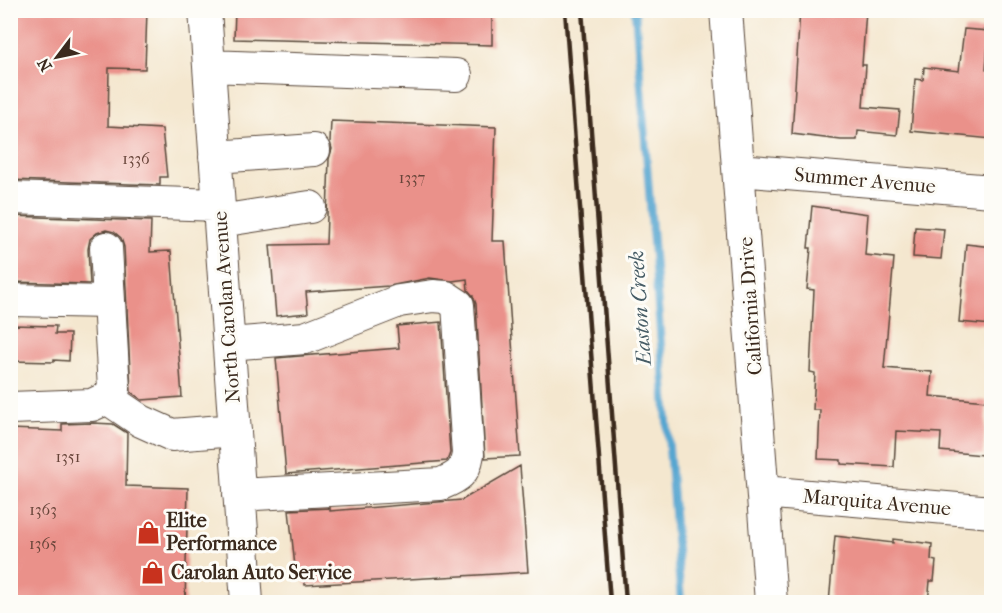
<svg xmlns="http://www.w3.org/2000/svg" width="1002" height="613" viewBox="0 0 1002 613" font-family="'IM FELL French Canon',serif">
<rect width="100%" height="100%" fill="#fdfcf7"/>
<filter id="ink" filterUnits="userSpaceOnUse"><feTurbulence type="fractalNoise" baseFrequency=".0167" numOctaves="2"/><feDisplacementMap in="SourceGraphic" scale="12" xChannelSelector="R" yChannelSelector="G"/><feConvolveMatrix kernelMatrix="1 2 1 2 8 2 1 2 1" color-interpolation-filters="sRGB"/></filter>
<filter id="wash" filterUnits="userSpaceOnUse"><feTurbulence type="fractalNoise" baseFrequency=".008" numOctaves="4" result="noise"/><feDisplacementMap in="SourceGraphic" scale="24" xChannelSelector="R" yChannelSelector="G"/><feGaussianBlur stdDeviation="1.35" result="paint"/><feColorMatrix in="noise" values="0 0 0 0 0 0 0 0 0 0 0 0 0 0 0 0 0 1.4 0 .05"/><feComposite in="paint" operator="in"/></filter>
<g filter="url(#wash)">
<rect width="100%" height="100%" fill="#f4e7cf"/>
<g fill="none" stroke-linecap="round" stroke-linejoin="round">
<path stroke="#56a6d0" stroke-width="8" d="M635,10L681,602"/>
</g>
<g id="blocks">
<path fill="#ea918a" d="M10,10H147L145,69L109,68L108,126L162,129L167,177H160V185L10,180Z
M235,10H492V45L234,39Z
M800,10H866L862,65H866L863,107L900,110L897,135L858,131L857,140H841L792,134Z
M964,29L989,31L986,69H992V139L911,131L915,79L923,80L924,67L959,71Z
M331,121L496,127L492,241H505L520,456L485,458L476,304L473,296L468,290L467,279L452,281L430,278L389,286L306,292L308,313L276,316L270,245L326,244L329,159L332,149L330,142Z
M812,206L868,214L865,255L894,258L884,368L932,372L930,396L987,401L983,455L940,451L941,433L896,431L894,467L841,464V460L818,459L820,410H813L815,373L810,372L814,290L807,289L811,248H808Z
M10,216L151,221L150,252L171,251L182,397L142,400L131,392L124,247L121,238L114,232L106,230L97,233L90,239L88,249L90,284L10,282Z
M915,227L944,229L941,259L913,257Z
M966,244L992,247L989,302L992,303V325L959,322Z
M441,322L450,453L447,461L286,474L276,358L399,348L397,326Z
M10,325L56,326L55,334H70L69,361L54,360V362L10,361Z
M93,423L113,424L127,433L126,486L188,488L185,603H10V429L62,431V424Z
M520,466L528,572L305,585L304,575L296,576L289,510L330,508V511L462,500Z
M835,536L893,543V539L932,544L931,560L936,561L934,581H930L928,603H829Z"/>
</g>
</g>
<g filter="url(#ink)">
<use href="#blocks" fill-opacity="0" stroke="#574639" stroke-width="1.5"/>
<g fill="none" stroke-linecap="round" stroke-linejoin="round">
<defs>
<path id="minor" d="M205,10L247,602
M726,10L771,602
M209,66L456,75
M215,157L314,150
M739,170L992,191
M10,198L219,205
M220,221L310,207
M10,300L109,302
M229,344L305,338L399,301L433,296L446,297L458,305L468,454C465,473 458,477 441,484L239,495
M107,398L141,421L172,435L235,430
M10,408L92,405L107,398L114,389L106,248
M763,492L992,512"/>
</defs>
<use href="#minor" stroke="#574639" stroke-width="34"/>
<use href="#minor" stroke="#fff" stroke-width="32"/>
<path stroke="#3b2a1e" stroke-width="4.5" d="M565,10L610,602
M582,10L626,602"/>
</g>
</g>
<defs>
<symbol id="shop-bare" viewBox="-9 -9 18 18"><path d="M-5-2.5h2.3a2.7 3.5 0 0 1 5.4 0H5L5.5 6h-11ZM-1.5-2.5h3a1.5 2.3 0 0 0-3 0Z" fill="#c8321e" stroke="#fdfcf7" stroke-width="2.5" paint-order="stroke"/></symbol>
</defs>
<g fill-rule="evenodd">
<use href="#shop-bare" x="132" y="516" width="33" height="33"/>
<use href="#shop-bare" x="136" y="556" width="33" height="33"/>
</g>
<g text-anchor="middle" stroke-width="6" stroke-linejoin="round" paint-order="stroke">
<g font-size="16" fill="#674439">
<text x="136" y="164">1336</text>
<text x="412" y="183">1337</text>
<text x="68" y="462">1351</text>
<text x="43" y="515">1363</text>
<text x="43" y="549">1365</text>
</g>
<g font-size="20" fill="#3b2a1e" stroke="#fdfcf7">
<text transform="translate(865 180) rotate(5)" y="7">Summer Avenue</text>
<text transform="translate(750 306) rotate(-94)" y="7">California Drive</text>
<text transform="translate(226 307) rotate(-94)" y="7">North Carolan Avenue</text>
<text transform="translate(877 502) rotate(5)" y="7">Marquita Avenue</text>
</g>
<g font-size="20" font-weight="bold" fill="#3b2a1e" stroke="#fdfcf7" text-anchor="start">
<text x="166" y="527">Elite<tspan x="166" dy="23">Performance</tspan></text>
<text x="171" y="579">Carolan Auto Service</text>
</g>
<g font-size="21" font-style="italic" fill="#465c65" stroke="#fdfcf7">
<text transform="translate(640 308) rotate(-94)" y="7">Easton Creek</text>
</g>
</g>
<rect width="1002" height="613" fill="none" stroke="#fdfcf7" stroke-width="36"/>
<g transform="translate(57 57) rotate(238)" stroke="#fdfcf7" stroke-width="4.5" paint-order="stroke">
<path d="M0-4.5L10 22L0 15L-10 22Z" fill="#3b2a1e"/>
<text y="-9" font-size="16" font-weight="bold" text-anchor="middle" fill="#3b2a1e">N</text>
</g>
</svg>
